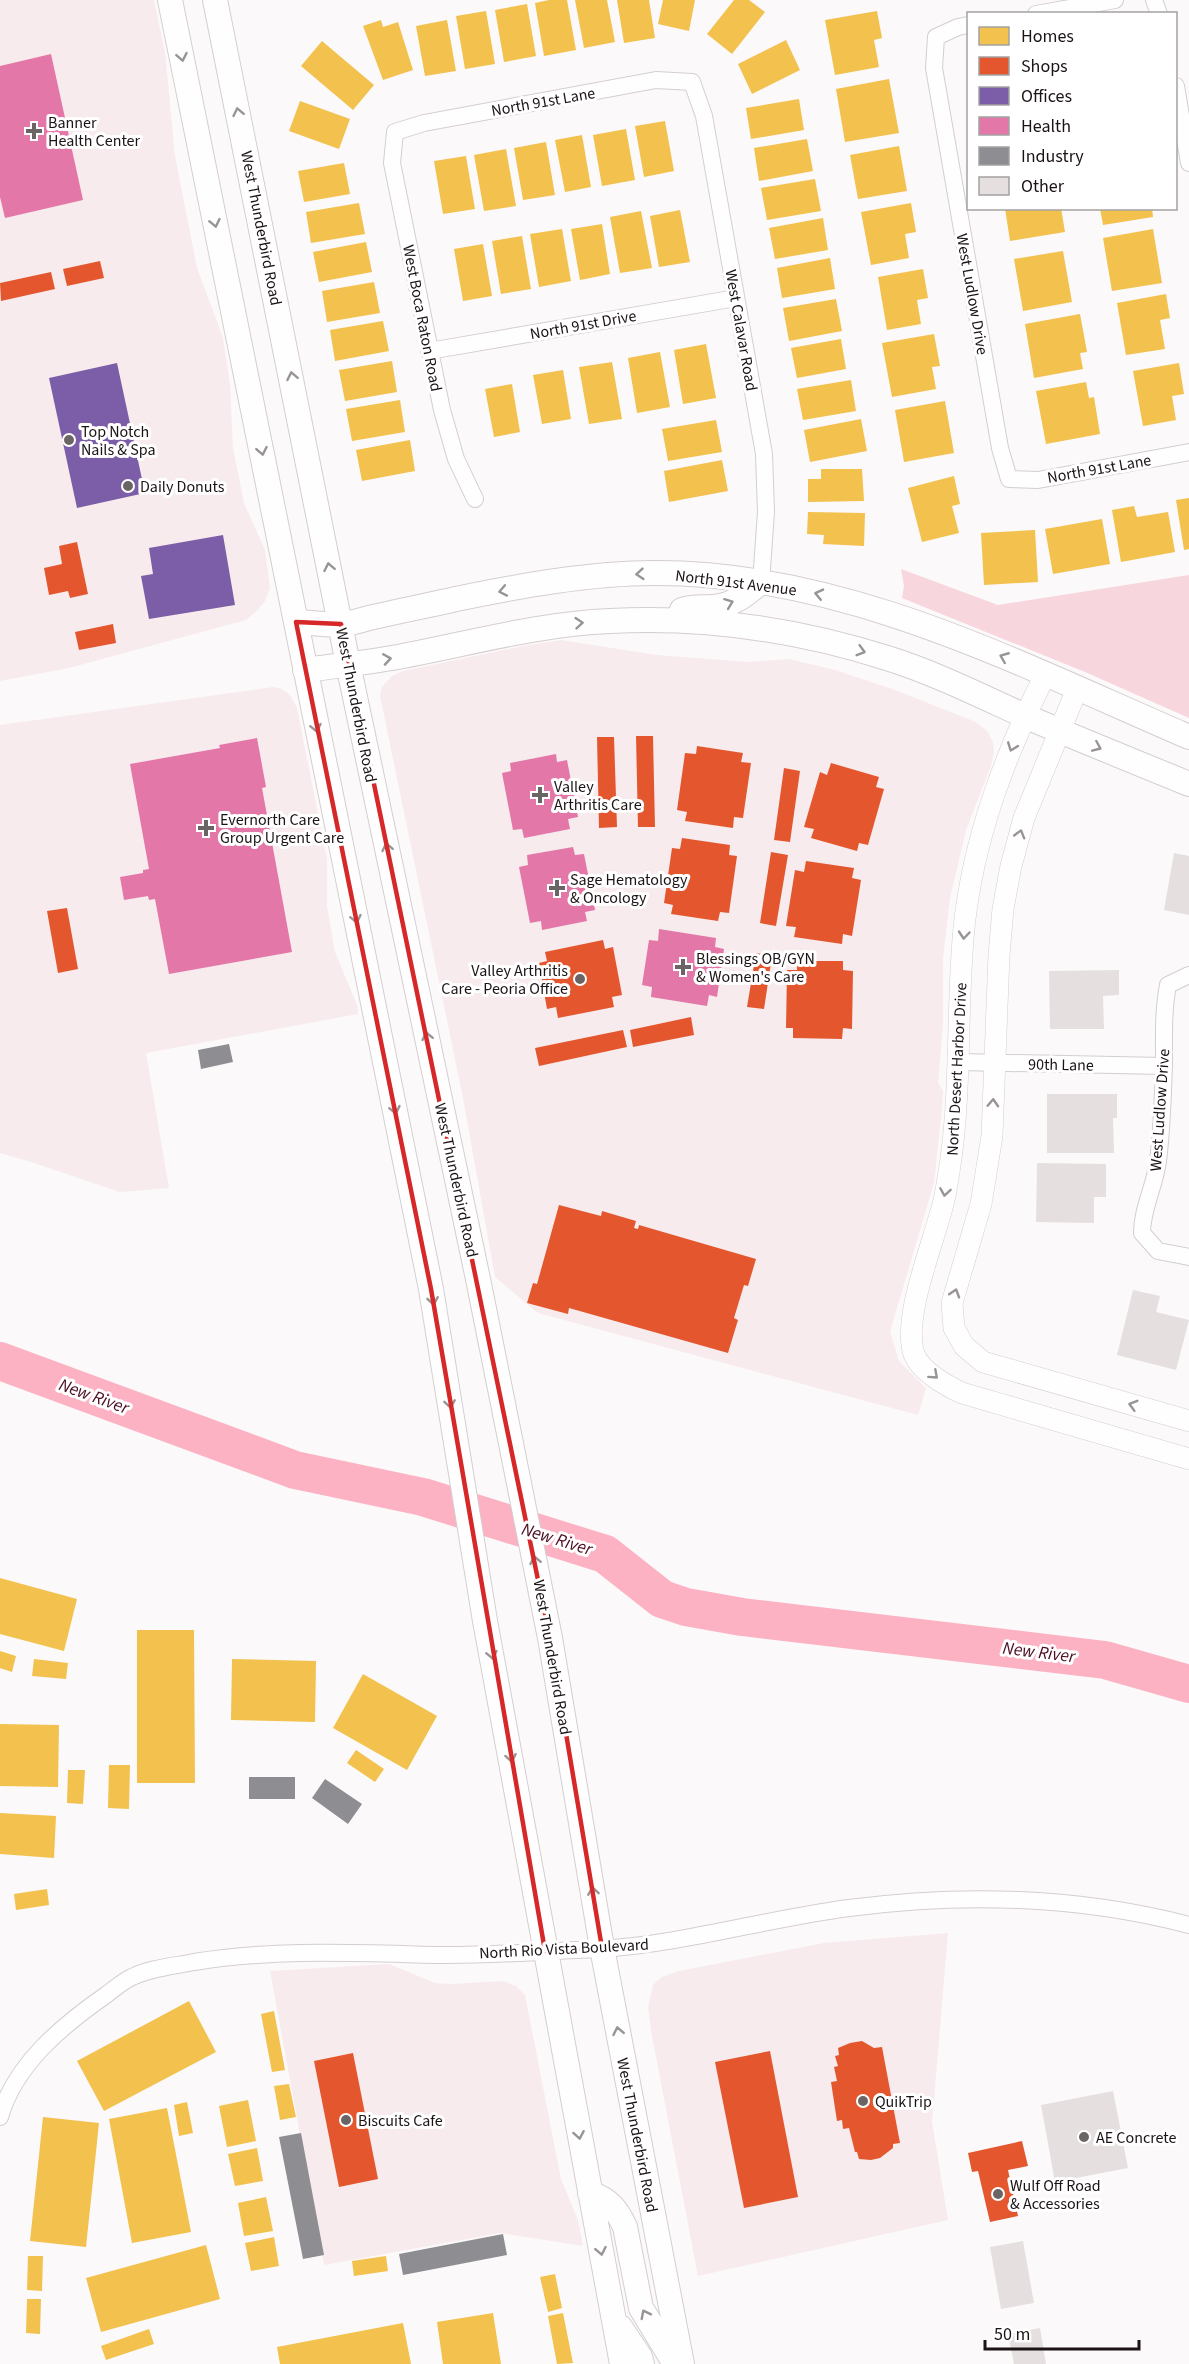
<svg xmlns="http://www.w3.org/2000/svg" width="1189" height="2364" viewBox="0 0 1189 2364" font-family="'Source Sans 3',sans-serif">
<rect width="100%" height="100%" fill="#fcf9fa"/>
<path fill="#f7ebed" d="M0,0H154L165,53L175,156L197,268L223,338L230,384L233,448L244,503L265,550L270,588L265,601L257,611L246,620L69,668L0,681Z
M561,640L657,655L748,662L789,659L835,670L895,690L976,722L987,731L993,742L994,753L991,766L966,830L950,898L943,958V1024L938,1082L943,1091L942,1108L934,1183L890,1332L899,1361L926,1388L918,1415L538,1313L495,1277L463,1098L380,696L382,687L392,676L403,671L528,645Z
M274,687L282,689L290,695L297,708L327,859V906L335,952L357,1005L358,1014L146,1053L169,1188L120,1192L31,1162L0,1153V725Z
M948,1933L932,2122L948,2220L698,2276L651,2031L648,2007L653,1985L662,1977L679,1971L824,1943Z
M389,1964L435,1983L450,1984L503,1981L516,1986L525,1995L561,2179L578,2220L583,2246L500,2233L324,2265L270,1971Z"/>
<path fill="#f8d6dd" d="M901,569L998,605L1189,575V718L1085,672L902,598L904,586Z"/>
<path fill="#f2c14e" d="M549,0H567L576,50L544,56L535,3Z
M575,0H607L615,42L584,48Z
M617,0H649L655,38L624,43Z
M663,0H695L689,31L658,24Z
M734,0H749L765,12L732,54L707,34Z
M527,4L536,56L504,62L495,10Z
M486,11L495,64L465,69L456,16Z
M877,11L882,38L874,40L879,67L835,75L825,20Z
M381,20L383,27L398,22L413,70L383,80L363,26Z
M447,20L456,71L425,76L416,26Z
M786,40L800,70L752,94L738,64Z
M322,41L374,85L353,110L301,66Z
M889,79L899,133L845,142L836,89Z
M799,99L804,130L751,139L746,108Z
M300,101L350,119L339,149L289,131Z
M665,121L674,171L644,177L635,126Z
M626,129L635,180L602,186L593,135Z
M582,135L591,187L565,192L555,140Z
M807,139L813,171L759,181L754,148Z
M546,142L555,195L523,200L514,148Z
M899,146L907,191L858,199L850,155Z
M506,149L516,206L484,211L474,155Z
M466,156L475,209L443,214L434,161Z
M344,163L350,194L304,202L298,171Z
M815,179L821,211L767,220L761,188Z
M359,203L365,234L311,243L306,212Z
M911,203L916,232L905,234L909,258L871,265L861,212Z
M1005,208H1061L1065,232L1010,241Z
M1100,208H1152L1153,217L1103,225Z
M680,210L690,262L659,267L650,216Z
M641,211L652,268L620,273L610,217Z
M823,218L828,250L775,259L769,228Z
M602,224L610,274L580,280L571,229Z
M562,229L571,281L539,287L530,234Z
M1153,229L1162,283L1112,291L1103,238Z
M522,236L531,289L501,294L492,241Z
M366,242L372,272L319,282L313,252Z
M483,244L492,296L463,301L454,249Z
M1063,251L1072,302L1023,311L1014,259Z
M830,258L835,289L782,298L777,268Z
M923,269L928,298L917,300L921,324L887,330L878,277Z
M374,282L380,313L327,322L322,291Z
M1166,294L1170,318L1160,320L1165,349L1126,355L1117,303Z
M836,299L842,331L789,341L783,308Z
M1080,314L1087,352L1080,353L1083,369L1034,378L1025,324Z
M383,321L389,351L335,361L330,330Z
M934,334L940,366L932,367L936,389L892,397L882,343Z
M841,339L846,369L797,378L791,348Z
M706,344L716,398L683,404L674,350Z
M660,352L670,407L637,413L628,358Z
M392,361L397,392L345,401L339,370Z
M612,362L622,419L589,424L579,367Z
M1179,363L1184,394L1172,396L1176,420L1143,426L1133,371Z
M563,370L571,419L542,424L533,375Z
M851,380L856,411L803,420L797,389Z
M1086,382L1089,398L1094,397L1100,434L1046,444L1036,391Z
M512,384L520,432L494,437L485,389Z
M400,400L405,432L352,441L346,409Z
M945,401L954,453L904,462L895,410Z
M861,419L867,451L810,462L804,430Z
M716,420L722,452L668,461L662,429Z
M410,440L415,471L362,481L356,450Z
M722,460L728,491L669,502L664,471Z
M821,469H862L864,501L808,502V479H821Z
M954,476L960,504L952,506L959,533L922,542L908,488Z
M1189,498V549L1184,550L1176,500Z
M1134,506L1137,517L1168,512L1175,552L1121,562L1112,510Z
M808,512L865,513L864,546L823,544L824,535L807,534Z
M1102,519L1110,564L1053,574L1045,529Z
M1035,530L1038,582L984,585L981,533Z
M0,1578L77,1599L64,1651L0,1634Z
M137,1630H194L195,1783H137Z
M0,1651L16,1656L12,1672L0,1668Z
M34,1659L68,1663L66,1679L32,1676Z
M232,1659L316,1661L315,1722L231,1720Z
M363,1674L437,1716L407,1770L333,1728Z
M0,1724L59,1725L58,1787L0,1786Z
M356,1750L384,1769L375,1782L347,1763Z
M109,1765H130L129,1809L108,1808Z
M68,1770H85L83,1804L67,1803Z
M0,1813L56,1816L54,1858L0,1854Z
M47,1889L49,1905L16,1910L14,1894Z
M189,2001L216,2052L104,2111L77,2061Z
M274,2011L285,2070L272,2072L261,2014Z
M289,2084L296,2117L280,2120L274,2086Z
M248,2100L256,2141L227,2147L219,2106Z
M187,2102L193,2133L179,2136L174,2105Z
M167,2108L191,2232L132,2243L109,2119Z
M43,2117L99,2123L86,2247L30,2241Z
M257,2148L263,2181L235,2186L228,2154Z
M266,2197L273,2231L244,2236L238,2203Z
M274,2237L279,2266L251,2271L245,2243Z
M206,2245L220,2299L101,2332L86,2278Z
M28,2256H43L42,2291L27,2290Z
M386,2256L388,2271L354,2276L352,2261Z
M555,2274L562,2308L548,2312L540,2277Z
M27,2299H41L40,2334L26,2333Z
M493,2313L501,2364H443L437,2322Z
M563,2313L573,2363L557,2364L548,2316Z
M403,2323L411,2364H280L277,2347Z
M149,2329L154,2344L106,2360L101,2346Z"/>
<path fill="#e4572e" d="M100,261L104,278L67,286L63,269Z
M51,272L55,289L1,301L0,283Z
M77,542L88,594L70,598L68,591L49,595L44,568L62,564L59,546Z
M113,624L116,643L79,650L75,632Z
M636,736H653L655,827H638Z
M597,737H614L617,827L599,828Z
M697,746L743,753L741,762L751,763L743,818L734,817L733,828L685,821L687,812L677,810L685,753L696,754Z
M831,763L879,777L876,787L884,789L868,845L859,843L857,851L811,838L814,829L804,827L820,772L827,775Z
M784,768L800,771L790,842L774,840Z
M682,838L730,845L729,855L737,856L729,913L720,912L718,921L671,914L673,905L664,903L672,848L680,849Z
M771,852L788,855L776,926L760,923Z
M806,861L854,868L852,878L861,880L852,936L843,934L842,944L794,937L796,927L786,926L795,870L804,872Z
M67,908L78,969L58,973L47,911Z
M603,940L605,949L613,947L622,995L612,997L614,1007L558,1018L556,1007L547,1009L539,963L547,961L545,952Z
M756,953L772,956L764,1009L747,1007Z
M797,961H843V970L853,971L852,1029L843,1028L842,1039L793,1038V1028H786L787,970H797Z
M691,1017L694,1035L633,1047L630,1030Z
M623,1030L627,1047L539,1066L535,1048Z
M559,1205L601,1216L602,1211L636,1221L634,1228L638,1229L639,1225L756,1259L748,1286L744,1285L734,1318L738,1320L728,1353L569,1308L568,1314L527,1303L533,1283L537,1284Z
M862,2041L874,2048L882,2047L900,2143L893,2144V2148L880,2158L871,2160L859,2159L857,2152H855L849,2128L843,2129L842,2120L837,2121L831,2082L837,2081L834,2067L838,2066L835,2056L839,2055L838,2048L850,2043Z
M770,2051L798,2197L744,2208L715,2062Z
M353,2053L378,2179L339,2187L314,2061Z
M1022,2141L1028,2166L1008,2170L1018,2216L990,2222L978,2171L972,2172L968,2153Z"/>
<path fill="#7b5ea7" d="M117,363L145,493L77,508L49,378Z
M223,535L235,605L149,619L141,576L153,574L149,548Z"/>
<path fill="#e377a8" d="M51,54L83,200L5,218L0,197V66Z
M257,738L266,787L262,788L292,952L169,974L155,899L149,900L148,896L124,900L120,877L143,873V870L149,869L130,764L220,748L219,745Z
M556,754L557,762L567,760L578,817L568,819L570,829L524,838L522,829L513,830L502,773L511,771L510,763Z
M573,847L575,855L584,854L595,910L585,912L587,921L542,930L541,921L530,923L519,867L528,865L527,855Z
M659,929L716,938L715,947L724,949L717,997L709,995L707,1006L651,997L652,987L642,985L649,940L658,941Z"/>
<path fill="#8d8d92" d="M229,1044L233,1062L201,1069L198,1050Z
M249,1777H295V1799H249Z
M325,1779L362,1804L348,1824L312,1798Z
M301,2133L324,2255L303,2259L279,2137Z
M503,2234L507,2255L403,2275L399,2254Z"/>
<g fill="none" stroke-linecap="round" stroke-linejoin="round">
<path stroke="#fcb2c3" stroke-width="38" d="M0,1361L295,1470L423,1497L605,1554L662,1599L686,1607L742,1617L1105,1660L1189,1684"/>
</g>
<path fill="#e5dfe0" d="M1174,853L1189,856V915L1164,910Z
M1119,970V995L1103,996L1104,1029H1050L1049,971Z
M1047,1094H1117V1118H1113L1114,1153H1047Z
M1037,1163L1106,1164V1197H1094V1223L1036,1222Z
M1133,1290L1160,1296L1156,1312L1189,1320L1176,1370L1117,1355Z
M1113,2091L1128,2168L1055,2182L1041,2105Z
M1023,2241L1034,2303L1001,2309L990,2247Z
M1040,2328L1046,2364H1014L1008,2334Z"/>
<g fill="none" stroke-linecap="round" stroke-linejoin="round">
<defs>
<path id="minor" d="M1154,0L1159,14
M1036,14L1115,0
M968,25L958,27L936,37L934,68L1000,448L1009,479L1038,480L1189,452
M1176,86L1189,163
M429,351L736,298
M475,499L456,459L442,410L392,163L395,132L424,123L656,80L692,82L704,116L764,454L766,512L761,582
M1189,975L1168,985C1163,1011 1164,1036 1164,1063C1163,1095 1162,1130 1158,1161C1155,1186 1142,1208 1142,1233L1158,1251L1189,1257
M959,1062L1164,1066
M0,2117C15,2064 63,2025 106,1995C114,1989 123,1981 132,1977C150,1968 174,1966 194,1962C273,1949 354,1953 434,1955C489,1956 544,1951 599,1949C683,1944 765,1919 849,1908C961,1893 1079,1896 1189,1925"/>
<path id="tertiary" d="M1045,675C1005,755 973,839 964,928C956,1010 962,1092 949,1172C947,1183 946,1194 943,1204C934,1242 902,1317 914,1354C920,1371 947,1386 962,1393L1189,1459
M1077,689L1024,818L1011,866L1003,909L999,955L992,1136L981,1204L952,1303L954,1328L964,1346L983,1362L1189,1421"/>
<path id="secondary" d="M170,0L431,1289L485,1621L622,2364
M215,0L348,664L478,1279L550,1638L602,1948L682,2364
M682,610C695,605 707,609 720,606C736,603 749,592 761,582
M296,622C311,622 327,626 342,624C354,623 367,618 378,616C404,610 430,605 456,599C519,586 590,573 654,573C844,572 1019,664 1189,737
M305,670C334,666 363,663 392,658C464,645 536,624 610,621C703,616 798,630 887,658C935,673 981,696 1027,717C1081,740 1135,762 1189,784
M590,2193C609,2200 617,2209 625,2227L641,2308L675,2364
M620,2327L640,2357L642,2364"/>
</defs>
<use href="#minor" stroke="#d4cecf" stroke-width="18"/>
<use href="#tertiary" stroke="#d4cecf" stroke-width="22"/>
<use href="#secondary" stroke="#d4cecf" stroke-width="26"/>
<use href="#minor" stroke="#fffefe" stroke-width="16"/>
<use href="#tertiary" stroke="#fffefe" stroke-width="21"/>
<use href="#secondary" stroke="#fffefe" stroke-width="24"/>
</g>
<defs><path id="oneway-chevron" d="M-2-3.5L2.5 0L-2 3.5" fill="none" stroke-width="1.6" stroke-linecap="round" stroke-linejoin="round" transform="scale(1.5)"/></defs>
<g stroke="#989495">
<use href="#oneway-chevron" transform="translate(182 57) rotate(79)"/>
<use href="#oneway-chevron" transform="translate(238 112) rotate(-102)"/>
<use href="#oneway-chevron" transform="translate(215 223) rotate(78)"/>
<use href="#oneway-chevron" transform="translate(292 376) rotate(-101)"/>
<use href="#oneway-chevron" transform="translate(262 451) rotate(79)"/>
<use href="#oneway-chevron" transform="translate(329 567) rotate(-101)"/>
<use href="#oneway-chevron" transform="translate(640 574) rotate(175)"/>
<use href="#oneway-chevron" transform="translate(503 591) rotate(169)"/>
<use href="#oneway-chevron" transform="translate(819 594) rotate(-167)"/>
<use href="#oneway-chevron" transform="translate(729 603) rotate(-21)"/>
<use href="#oneway-chevron" transform="translate(579 623) rotate(-5)"/>
<use href="#oneway-chevron" transform="translate(861 651) rotate(16)"/>
<use href="#oneway-chevron" transform="translate(1004 657) rotate(-158)"/>
<use href="#oneway-chevron" transform="translate(387 659) rotate(-9)"/>
<use href="#oneway-chevron" transform="translate(316 728) rotate(78)"/>
<use href="#oneway-chevron" transform="translate(1012 747) rotate(111)"/>
<use href="#oneway-chevron" transform="translate(1097 747) rotate(23)"/>
<use href="#oneway-chevron" transform="translate(1020 834) rotate(-74)"/>
<use href="#oneway-chevron" transform="translate(387 847) rotate(-102)"/>
<use href="#oneway-chevron" transform="translate(356 919) rotate(78)"/>
<use href="#oneway-chevron" transform="translate(964 935) rotate(95)"/>
<use href="#oneway-chevron" transform="translate(427 1036) rotate(-102)"/>
<use href="#oneway-chevron" transform="translate(993 1103) rotate(-87)"/>
<use href="#oneway-chevron" transform="translate(395 1110) rotate(78)"/>
<use href="#oneway-chevron" transform="translate(945 1192) rotate(99)"/>
<use href="#oneway-chevron" transform="translate(955 1293) rotate(-72)"/>
<use href="#oneway-chevron" transform="translate(433 1301) rotate(81)"/>
<use href="#oneway-chevron" transform="translate(934 1375) rotate(42)"/>
<use href="#oneway-chevron" transform="translate(450 1404) rotate(81)"/>
<use href="#oneway-chevron" transform="translate(1133 1405) rotate(-164)"/>
<use href="#oneway-chevron" transform="translate(535 1560) rotate(-101)"/>
<use href="#oneway-chevron" transform="translate(492 1655) rotate(78)"/>
<use href="#oneway-chevron" transform="translate(511 1758) rotate(80)"/>
<use href="#oneway-chevron" transform="translate(593 1891) rotate(-99)"/>
<use href="#oneway-chevron" transform="translate(618 2031) rotate(-101)"/>
<use href="#oneway-chevron" transform="translate(579 2135) rotate(80)"/>
<use href="#oneway-chevron" transform="translate(601 2251) rotate(79)"/>
<use href="#oneway-chevron" transform="translate(645 2314) rotate(-117)"/>
</g>
<path fill="none" stroke="#d62828" stroke-width="4.5" stroke-linejoin="round" d="M296,622L341,624L550,1638L602,1948L545,1951L431,1289Z"/>
<g fill="#6a6464" stroke="#fff" stroke-width="2">
<path d="M31 122h6v6h6v6h-6v6h-6v-6h-6v-6h6z"/>
<circle cx="69" cy="440" r="6"/>
<circle cx="128" cy="486" r="6"/>
<path d="M537 786h6v6h6v6h-6v6h-6v-6h-6v-6h6z"/>
<path d="M203 819h6v6h6v6h-6v6h-6v-6h-6v-6h6z"/>
<path d="M554 879h6v6h6v6h-6v6h-6v-6h-6v-6h6z"/>
<path d="M680 958h6v6h6v6h-6v6h-6v-6h-6v-6h6z"/>
<circle cx="580" cy="979" r="6"/>
<circle cx="863" cy="2101" r="6"/>
<circle cx="346" cy="2120" r="6"/>
<circle cx="1084" cy="2137" r="6"/>
<circle cx="998" cy="2194" r="6"/>
</g>
<g text-anchor="middle" stroke-width="6" stroke-linejoin="round" paint-order="stroke">
<g font-size="16" fill="#1b1314" stroke="#fff">
<text transform="translate(543 101) rotate(-10)" y="6">North 91st Lane</text>
<text transform="translate(262 228) rotate(79)" y="6">West Thunderbird Road</text>
<text transform="translate(973 294) rotate(80)" y="6">West Ludlow Drive</text>
<text transform="translate(423 318) rotate(79)" y="6">West Boca Raton Road</text>
<text transform="translate(583 324) rotate(-10)" y="6">North 91st Drive</text>
<text transform="translate(742 330) rotate(80)" y="6">West Calavar Road</text>
<text transform="translate(1099 468) rotate(-10)" y="6">North 91st Lane</text>
<text transform="translate(736 582) rotate(7)" y="6">North 91st Avenue</text>
<text transform="translate(357 705) rotate(79)" y="6">West Thunderbird Road</text>
<text transform="translate(1061 1064) rotate(1)" y="6">90th Lane</text>
<text transform="translate(956 1069) rotate(-87)" y="6">North Desert Harbor Drive</text>
<text transform="translate(1159 1110) rotate(-86)" y="6">West Ludlow Drive</text>
<text transform="translate(457 1180) rotate(78)" y="6">West Thunderbird Road</text>
<text transform="translate(553 1657) rotate(80)" y="6">West Thunderbird Road</text>
<text transform="translate(564 1948) rotate(-3)" y="6">North Rio Vista Boulevard</text>
<text transform="translate(638 2135) rotate(79)" y="6">West Thunderbird Road</text>
</g>
<g font-size="16" fill="#1b1314" stroke="#fff" text-anchor="start">
<text x="48" y="128">Banner<tspan x="48" dy="18">Health Center</tspan></text>
<text x="81" y="437">Top Notch<tspan x="81" dy="18">Nails &amp; Spa</tspan></text>
<text x="140" y="492">Daily Donuts</text>
<text x="554" y="792">Valley<tspan x="554" dy="18">Arthritis Care</tspan></text>
<text x="220" y="825">Evernorth Care<tspan x="220" dy="18">Group Urgent Care</tspan></text>
<text x="570" y="885">Sage Hematology<tspan x="570" dy="18">&amp; Oncology</tspan></text>
<text x="696" y="964">Blessings OB/GYN<tspan x="696" dy="18">&amp; Women's Care</tspan></text>
<text x="568" y="976" text-anchor="end">Valley Arthritis<tspan x="568" dy="18">Care - Peoria Office</tspan></text>
<text x="875" y="2107">QuikTrip</text>
<text x="358" y="2126">Biscuits Cafe</text>
<text x="1096" y="2143">AE Concrete</text>
<text x="1010" y="2191">Wulf Off Road<tspan x="1010" dy="18">&amp; Accessories</tspan></text>
</g>
<g font-size="18" font-style="italic" fill="#4c0d21" stroke="#fff">
<text transform="translate(94 1396) rotate(20)" y="6">New River</text>
<text transform="translate(557 1539) rotate(17)" y="6">New River</text>
<text transform="translate(1039 1652) rotate(7)" y="6">New River</text>
</g>
</g>
<rect x="967" y="12" width="210" height="198" fill="#ffffff" stroke="#a4a1a1" stroke-width="1.5"/>
<rect x="979" y="27" width="30" height="18" fill="#f2c14e" stroke="#a4a1a1" stroke-width="1.5"/>
<text x="1021" y="42" font-size="18" fill="#1b1314">Homes</text>
<rect x="979" y="57" width="30" height="18" fill="#e4572e" stroke="#a4a1a1" stroke-width="1.5"/>
<text x="1021" y="72" font-size="18" fill="#1b1314">Shops</text>
<rect x="979" y="87" width="30" height="18" fill="#7b5ea7" stroke="#a4a1a1" stroke-width="1.5"/>
<text x="1021" y="102" font-size="18" fill="#1b1314">Offices</text>
<rect x="979" y="117" width="30" height="18" fill="#e377a8" stroke="#a4a1a1" stroke-width="1.5"/>
<text x="1021" y="132" font-size="18" fill="#1b1314">Health</text>
<rect x="979" y="147" width="30" height="18" fill="#8d8d92" stroke="#a4a1a1" stroke-width="1.5"/>
<text x="1021" y="162" font-size="18" fill="#1b1314">Industry</text>
<rect x="979" y="177" width="30" height="18" fill="#e5dfe0" stroke="#a4a1a1" stroke-width="1.5"/>
<text x="1021" y="192" font-size="18" fill="#1b1314">Other</text>
<path d="M985 2340v9h154v-9" fill="none" stroke="#1b1314" stroke-width="3"/>
<text x="994" y="2340" font-size="18" fill="#1b1314" stroke="#ffffff" stroke-width="4.5" paint-order="stroke">50 m</text>
</svg>
